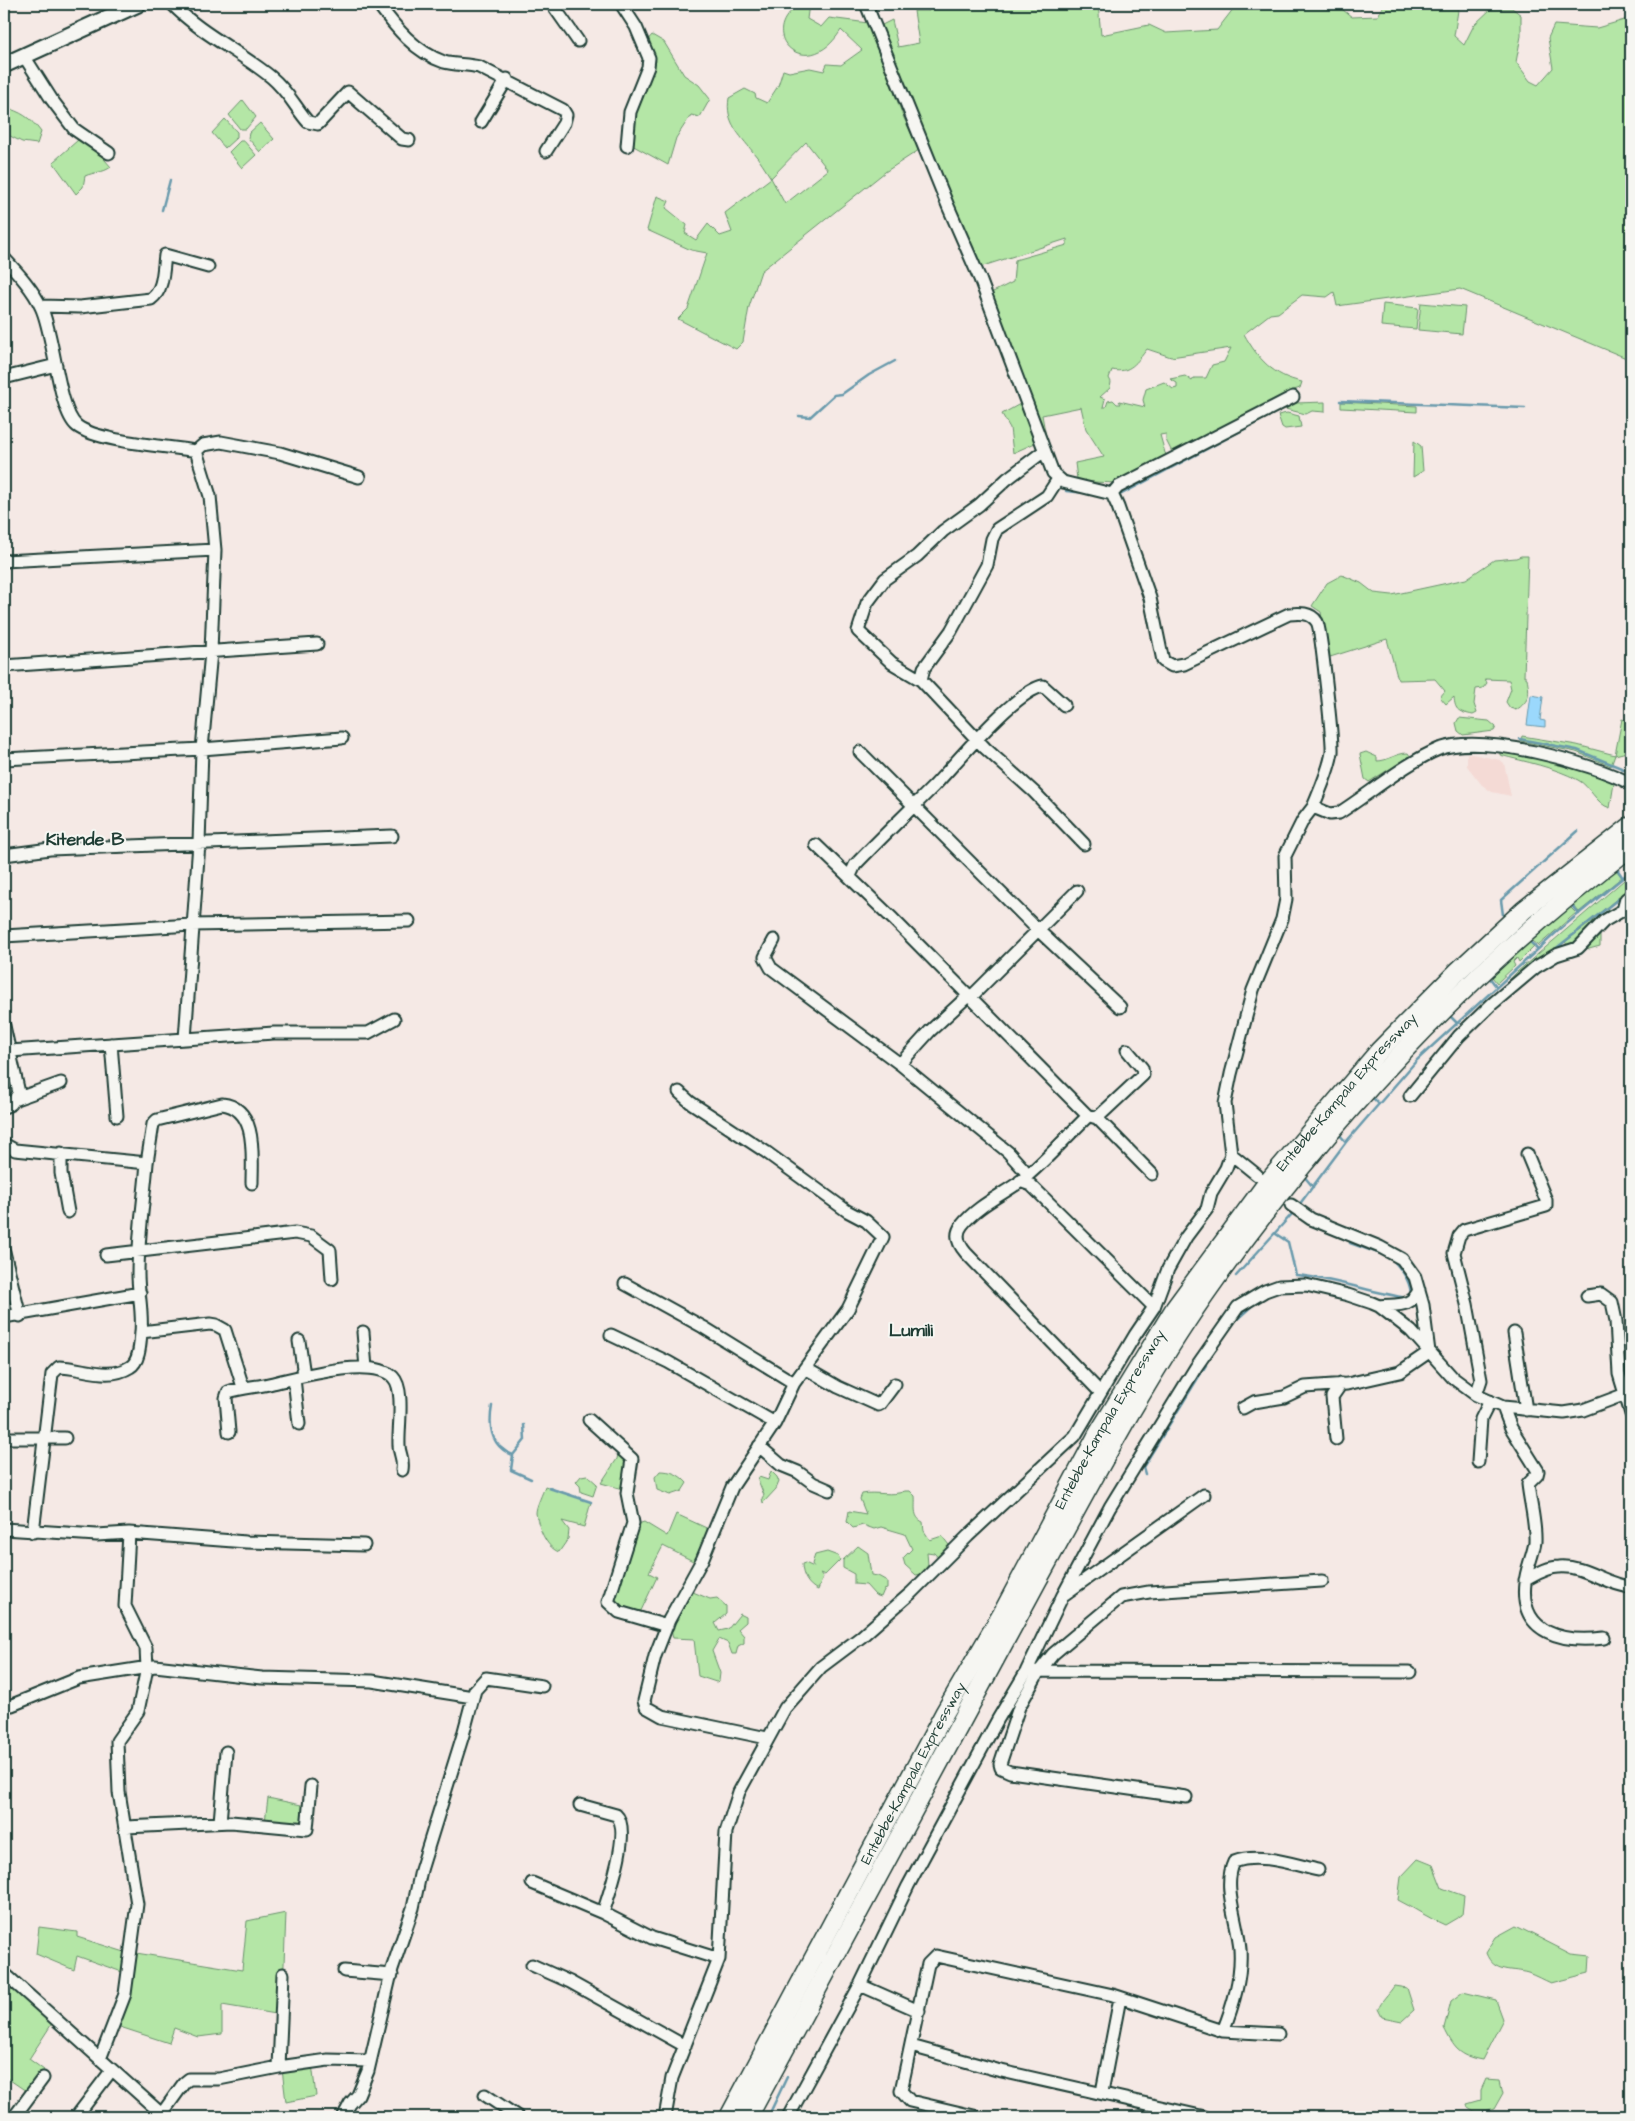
<svg xmlns="http://www.w3.org/2000/svg" width="1635" height="2121" viewBox="0 0 1635 2121" font-family="'Architects Daughter',sans-serif">
<rect width="100%" height="100%" fill="#f5e9e5"/>
<filter id="ink" filterUnits="userSpaceOnUse"><feTurbulence type="fractalNoise" baseFrequency=".02" numOctaves="2"/><feDisplacementMap in="SourceGraphic" scale="10" xChannelSelector="R" yChannelSelector="G"/><feConvolveMatrix kernelMatrix="1 2 1 2 8 2 1 2 1" color-interpolation-filters="sRGB"/></filter>
<g filter="url(#ink)">
<path fill="#f4dad5" d="M1467,753L1500,760L1504,763L1511,796L1492,792L1482,785L1467,766Z"/>
<path fill="#b4e6a6" stroke="#6a926d" fill-rule="evenodd" d="M801,4H809L807,19L821,27L829,18L868,23L903,116L919,150L885,172L761,271L749,307L743,342L736,349L678,319L688,309L707,253L691,250L647,230L657,196L669,201L666,208L687,225L685,233L696,240L708,224L720,236L732,232L725,213L771,178C765,169 760,160 753,152C739,134 725,122 729,98L745,89L755,94L756,98L767,103L778,86L783,70L789,72L810,68L824,71L827,64L841,65L862,50L841,30C807,86 752,32 801,4ZM806,142L828,170L785,204L771,178Z
M927,4H1098L1101,35L1149,25L1166,33L1217,30L1237,4H1301L1328,9V4H1343V10L1352,17L1378,16L1384,4H1459L1454,36L1464,45L1474,25L1492,8H1512L1521,15V36L1516,62L1530,81L1538,85L1553,68L1548,38L1554,25L1597,28L1631,18V360L1460,289L1337,306L1334,292L1327,297L1302,295L1278,313L1270,314L1244,334C1258,359 1273,376 1302,382L1300,388L1291,391V393L1173,454L1166,440V434L1160,435L1165,453L1169,457L1117,483L1069,481L1053,467L1030,395L991,293L1013,282L1015,260L1067,245V239L980,267L880,26L892,20L898,47L919,43L914,11H929ZM1231,348L1224,362L1212,365L1206,378H1194L1192,381L1185,376L1170,379L1177,383V388L1173,389L1164,382L1146,389L1143,400L1145,407L1119,401L1121,404H1117L1113,400L1108,401L1106,407H1103L1105,399L1100,397L1110,388L1111,382L1109,378L1112,370C1130,374 1137,362 1147,349L1171,357ZM1081,407L1086,429L1104,457L1075,463L1077,479C1074,478 1068,477 1065,475C1050,466 1045,431 1042,415Z
M652,35L664,42L684,75L699,85L710,99L700,117L691,115L676,138L668,165L630,144L635,104L656,61L646,42Z
M243,100L256,117L246,129H240L229,115Z
M4,107C21,112 30,117 41,132L37,144L22,142L4,133Z
M225,119L237,132V137L225,148L212,133Z
M260,123L274,139L260,152L248,138L249,133Z
M78,140L93,146L111,167C103,173 94,172 85,176L83,187L76,194L53,162Z
M240,141H244L256,155L242,168L229,152Z
M1421,303L1465,307L1462,334L1418,330Z
M1383,304L1418,308L1416,329L1381,326Z
M1325,402V412L1312,411L1306,414L1285,409L1296,403Z
M1341,402L1417,406V412L1341,408Z
M1020,404L1035,443L1013,453L1010,428L1002,414Z
M1287,413L1299,416L1301,427L1285,429L1282,427L1278,415Z
M1414,441L1421,446L1423,471L1413,477Z
M1521,556H1528L1524,676L1527,678C1530,693 1530,701 1516,710L1510,708L1506,702L1511,689L1509,680L1485,679L1487,683L1483,688L1476,689L1474,704L1477,713L1473,715C1459,712 1455,711 1454,697L1446,704L1440,697L1445,691L1435,679L1398,680L1387,639L1327,658L1321,612L1312,606L1327,583L1342,575L1361,583L1374,593L1392,595L1466,579L1494,560L1516,558Z
M1459,718L1489,721L1496,727L1494,731L1463,735L1458,731L1456,723Z
M1622,719L1631,722V751L1615,755L1611,766L1576,752L1521,741L1522,736L1577,745L1615,755Z
M1366,752L1377,757V761C1388,761 1396,753 1408,753L1410,756L1369,782L1365,779L1360,754Z
M1500,752L1543,757L1610,778L1614,783L1610,808C1596,804 1590,786 1578,780C1554,767 1526,762 1500,755Z
M1616,870L1622,877L1579,912L1573,905Z
M1631,874V887L1502,994L1500,989L1517,972Z
M1570,907L1576,913L1538,946L1532,941Z
M1609,909L1613,915L1600,935V946L1589,949L1580,942L1568,946L1565,942Z
M1529,941L1534,947L1519,962L1517,958L1513,962L1515,966L1497,983L1492,977Z
M619,1448L629,1457L626,1490L601,1483L617,1459Z
M660,1471C671,1471 679,1474 687,1483L682,1491L670,1495L657,1490L655,1477Z
M771,1471L777,1477L779,1482L776,1489L763,1503L762,1498L764,1495L758,1480L759,1477L768,1480Z
M587,1475L597,1484L593,1496L581,1492L580,1486L576,1482L581,1476Z
M545,1486L591,1502L584,1527L562,1521L569,1530L568,1539L559,1552C545,1547 538,1525 536,1513C536,1506 543,1493 545,1486Z
M905,1491H910L915,1496C916,1506 912,1517 923,1522L924,1531L930,1540L942,1536L952,1549L942,1562L934,1553L927,1552L928,1565L922,1574L916,1575L905,1565L903,1558L912,1549L905,1534L881,1527L874,1529L863,1525L853,1528L847,1522L849,1511L866,1514L860,1499L862,1494C876,1491 892,1497 905,1491Z
M676,1514L713,1531L697,1563L663,1546L649,1573L657,1577L638,1617L612,1606L635,1525L644,1522L667,1536Z
M858,1546L868,1553L871,1575L878,1576L887,1581V1589L884,1590L881,1597L875,1595L866,1585L854,1584V1574L843,1568V1560Z
M827,1552L838,1556L840,1560L825,1575L820,1573L823,1577L818,1590C808,1586 802,1575 802,1564L805,1563L814,1567L812,1564L815,1555Z
M688,1590L710,1599L717,1598L726,1606V1614L715,1623L719,1631L728,1629L740,1614L746,1617V1622L738,1629L744,1636V1643L738,1646L736,1654H732L728,1643L719,1639L712,1651L720,1673L719,1681L716,1682L698,1676L694,1639L673,1638C667,1621 680,1605 688,1590Z
M268,1798L306,1806L305,1826L265,1822Z
M1418,1859L1433,1865L1442,1888L1464,1896L1462,1915L1445,1925C1428,1918 1414,1908 1398,1900L1401,1877Z
M286,1913L282,2015L222,2005V2034L198,2037L174,2028L169,2043L117,2026L126,2001L136,1953L242,1970L247,1921Z
M1516,1926L1571,1954L1590,1956L1589,1973L1551,1983C1544,1980 1537,1976 1529,1973C1512,1968 1494,1974 1486,1953L1496,1937Z
M39,1927L77,1932V1937L128,1953L125,1973L77,1956L74,1970L36,1954Z
M8,1983L53,2022L29,2059L44,2070L29,2093L4,2076V1990Z
M1394,1986L1407,1988L1414,2010L1402,2021L1382,2017L1378,2009C1381,2000 1389,1994 1394,1986Z
M1463,1992L1496,2000L1503,2019L1482,2060C1459,2056 1454,2048 1444,2028L1451,2001Z
M312,2064L316,2096L286,2102L282,2069Z
M1486,2079L1500,2080L1503,2093L1494,2109L1477,2114L1468,2108L1467,2104L1481,2100V2090Z"/>
<path fill="#9bd8fc" stroke="#699aac" d="M1531,695L1543,697L1540,720L1545,721V727L1527,725Z"/>
<g fill="none" stroke-linecap="round" stroke-linejoin="round">
<path stroke="#699aac" stroke-width="2.5" d="M162,210L170,180
M1340,401L1525,408
M799,416L810,417L834,395L842,394L869,375L895,361
M1066,491L1086,493
M1118,496L1273,414
M1520,739L1577,750L1631,772
M1617,869L1623,878
M1572,906L1579,914
M1503,915L1501,900L1578,831
M1530,942L1538,949
M1554,950L1622,896
M1489,977L1496,986
M1449,1015L1456,1022
M1371,1096L1379,1104
M1339,1134L1346,1142
M1303,1175L1313,1187
M1299,1205L1346,1142L1417,1060L1559,930L1631,871
M1276,1234L1288,1242L1296,1275C1332,1278 1370,1292 1407,1298L1411,1293C1409,1278 1401,1269 1391,1258
M1350,1243L1381,1254
M1236,1276L1292,1214
M1233,1323L1255,1303
M492,1406C488,1428 491,1447 513,1455
M524,1425L525,1440L513,1455L511,1470L531,1479
M1145,1474L1143,1467L1206,1365L1205,1361
M549,1488L591,1502
M768,2117L787,2077"/>
<defs>
<path id="minor" d="M172,4C201,34 239,51 271,77C288,91 295,107 308,122L318,124L348,92L402,139L409,140
M378,4C396,28 415,52 444,62C455,65 467,64 479,67L563,110L566,115L564,123L546,151
M552,4L578,41
M621,4L636,27L649,58L648,67L630,112L627,146
M866,4L948,206L980,279L1053,473L1063,482L1112,494L1118,507L1150,598L1163,661L1172,666L1184,664L1289,614C1299,613 1311,612 1317,622C1321,628 1333,742 1332,752C1329,771 1320,790 1313,807L1330,814L1339,813C1369,794 1407,762 1439,749C1482,733 1591,762 1631,784
M24,56L52,100L74,129L109,153
M481,122L507,79
M4,258C17,272 33,289 41,307C54,333 58,411 77,426C98,442 168,446 196,451L203,445L221,442L280,453L359,477
M41,306L80,307L151,299C164,290 163,269 165,255L208,267
M4,378L56,365
M1058,479L1047,496L997,529L992,539L987,565L951,631L924,668L921,680L985,748L1034,792L1084,844
M1112,494L1118,487L1293,397
M4,561L215,550
M4,666L317,644
M921,680L892,663L858,631L867,603L885,579L917,556L943,531L979,505L1007,479L1044,451
M860,752L1039,931L1120,1007
M4,759L202,749L342,738
M816,845L893,919L1088,1116C1066,1137 1045,1162 1021,1181C1002,1195 977,1206 962,1225C954,1235 959,1245 966,1253L1100,1392
M4,855L50,849L392,836
M850,876L855,865C881,838 908,812 934,786C955,764 1015,691 1043,686L1064,705
M4,936L192,925L409,921
M774,940L765,957L771,968L900,1064L1008,1152L1028,1174
M970,998L1077,891
M4,1026L19,1093L11,1104L4,1107
M185,1039L274,1033H368L394,1019
M111,1044L117,1116
M10,1051L185,1039L199,843L202,749L211,652L215,550L210,496L196,451
M900,1064L930,1031L968,996
M679,1092L690,1102L766,1152L847,1211L866,1221L883,1237L848,1309L794,1383L775,1423L732,1487L702,1560L669,1620L655,1656L644,1701L646,1707L662,1716L767,1738
M1410,1096L1459,1036L1492,1004L1536,967L1556,955L1578,948L1604,921L1623,910L1626,899L1631,896
M16,1099L61,1083
M1090,1116L1097,1118L1152,1174
M1097,1118L1143,1075L1142,1068L1127,1050
M4,1144L15,1150L147,1163C144,1200 138,1237 138,1274C138,1293 143,1312 141,1332C140,1343 140,1361 130,1367C108,1381 81,1367 59,1367L52,1374L33,1532
M61,1153V1173L68,1212
M1231,1154L1257,1175
M147,1163L153,1124L157,1120L222,1104C258,1108 252,1156 252,1183
M1020,1181L1031,1185L1154,1307
M4,1252L20,1316
M106,1255L295,1233L311,1236L330,1250L332,1279
M625,1284L703,1327L794,1383
M1587,1296L1601,1294L1612,1302L1616,1321L1619,1374L1631,1414
M1379,1306C1397,1304 1411,1308 1419,1290
M4,1317L140,1293
M141,1332L210,1324L216,1325L225,1330L243,1387
M363,1332L366,1368
M1514,1333L1526,1410
M611,1335L668,1362L775,1423
M299,1341L304,1375
M805,1368L838,1387L878,1405L880,1404L895,1384
M294,1378L299,1424
M1476,1395L1481,1380L1467,1304L1454,1253L1459,1236L1464,1230L1546,1206V1200L1527,1154
M1503,1407L1511,1428L1538,1471L1537,1475L1528,1484C1530,1503 1536,1523 1535,1542C1533,1556 1526,1569 1525,1583C1519,1635 1565,1643 1604,1638
M1243,1408L1254,1402L1284,1397L1305,1387L1347,1384L1400,1372L1429,1352L1423,1305L1415,1277L1402,1259L1380,1247L1311,1219L1291,1205
M589,1420L632,1459L627,1493L633,1523L608,1602L619,1612L667,1626
M229,1432L226,1398L228,1392C243,1387 258,1387 273,1383C299,1377 372,1356 393,1377C405,1389 398,1428 399,1445C399,1455 404,1457 402,1470
M4,1438H65
M1336,1439L1332,1397L1341,1384
M759,1446L781,1465L798,1472L813,1483L829,1490
M1478,1462L1481,1419L1490,1401
M4,1529L97,1535L129,1533L246,1542L364,1545
M1525,1580C1535,1575 1547,1567 1559,1567C1585,1565 1606,1585 1631,1587
M1065,1594L1204,1495
M1035,1671L1410,1672
M4,1705H12L79,1678L155,1666L262,1678L372,1681L473,1697
M1186,1797L1010,1772L1001,1768L1000,1764L1019,1707L1038,1673L1053,1654L1121,1597L1149,1592L1322,1581
M580,1805L616,1815C632,1829 609,1894 603,1913
M220,1822L226,1752
M126,1827L231,1822L307,1829L311,1786
M532,1883L603,1913L652,1938L719,1959
M532,1965L570,1982L685,2046
M344,1971L392,1975
M4,1973L165,2117
M860,1985L919,2011
M1223,2031C1234,2004 1242,1977 1240,1949C1238,1921 1222,1887 1234,1862C1259,1852 1292,1864 1318,1870
M911,2046L997,2070L1205,2117
M100,2059L125,1994L137,1904L119,1792L117,1741L138,1711L147,1668L146,1648L125,1606L129,1533
M279,2067L283,1974
M1102,2092L1120,1998
M485,2095L518,2117
M161,2115L184,2083L189,2079H219L279,2067L328,2060L369,2061
M14,2117L43,2078
M76,2117L111,2071
M343,2117L350,2104L358,2095L368,2071L392,1969L413,1908L421,1870L463,1735L475,1690L486,1678L542,1686
M665,2117L672,2078L719,1959L726,1832L739,1792L785,1708L821,1667L861,1637L911,1593L968,1536L1075,1436L1135,1335L1154,1307L1168,1269L1186,1237L1207,1209L1211,1193L1226,1168L1231,1154L1225,1103L1231,1074L1253,990L1282,919L1286,899L1285,856L1303,820L1313,807
M788,2117L860,1985L908,1886L998,1719L1026,1672L1063,1595L1110,1507L1196,1367L1238,1307L1265,1291L1279,1286L1306,1285L1348,1295L1372,1303L1379,1306L1411,1331L1453,1378L1476,1395L1503,1407L1564,1413L1583,1410L1631,1392
M978,2117L910,2101L901,2091L928,1964L936,1956L1113,1995L1223,2031L1278,2034"/>
<path id="major" d="M4,65L138,4"/>
<g id="highway">
<path id="s1" d="M729,2117L945,1712L1002,1614L1098,1434L1175,1308L1267,1183L1379,1051L1458,971L1524,910L1631,826"/>
<path d="M748,2117C844,1940 938,1762 1035,1585C1089,1487 1141,1386 1205,1294C1324,1125 1466,972 1631,847"/>
</g>
</defs>
<use href="#minor" stroke="#1f3d34" stroke-width="15"/>
<use href="#major" stroke="#1f3d34" stroke-width="19"/>
<use href="#highway" stroke="#1f3d34" stroke-width="21"/>
<use href="#minor" stroke="#f6f6f2" stroke-width="11"/>
<use href="#major" stroke="#f6f6f2" stroke-width="15"/>
<use href="#highway" stroke="#f6f6f2" stroke-width="18"/>
</g>
</g>
<g text-anchor="middle" stroke-width="4" stroke-linejoin="round" paint-order="stroke">
<g font-size="15" fill="#1f3d34" stroke="#f6f6f2">
<text dy="5" stroke="none"><textPath href="#s1" startOffset="1200">Entebbe-Kampala Expressway</textPath></text>
<text dy="5" stroke="none"><textPath href="#s1" startOffset="795">Entebbe-Kampala Expressway</textPath></text>
<text dy="5" stroke="none"><textPath href="#s1" startOffset="390">Entebbe-Kampala Expressway</textPath></text>
</g>
<g font-size="18" font-weight="bold" fill="#1f3d34" stroke="#f6f6f2">
<text x="85" y="845">Kitende B</text>
<text x="911" y="1336">Lumili</text>
</g>
</g>
<rect width="1635" height="2121" fill="none" stroke="#f6f6f2" stroke-width="20"/>
<rect x="10" y="10" width="1615" height="2101" fill="none" stroke="#1f3d34" stroke-width="2" filter="url(#ink)"/>
</svg>
